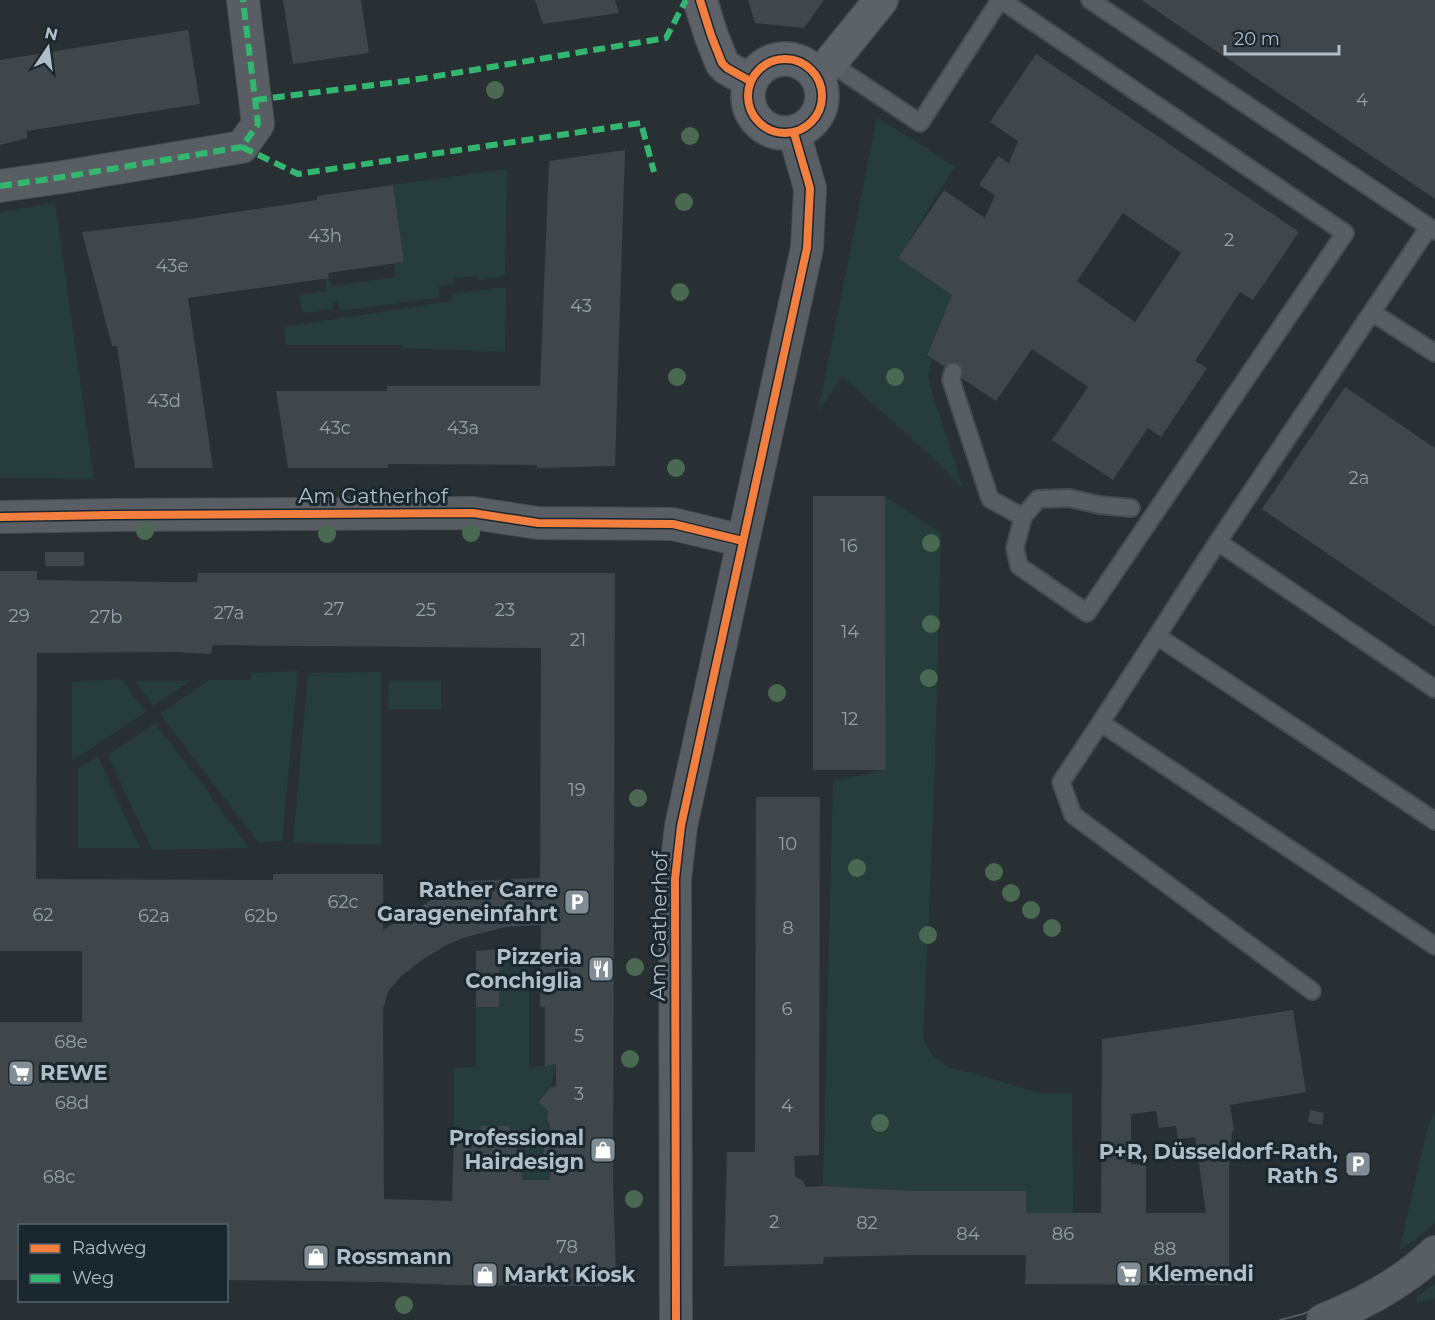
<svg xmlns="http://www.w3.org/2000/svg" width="1435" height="1320" viewBox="0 0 1435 1320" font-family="Montserrat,sans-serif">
<rect width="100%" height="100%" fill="#283034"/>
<path fill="#273d3b" d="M877,117L955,167L898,258L952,295L927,354L932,358L928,377L931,390L963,488L921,447L842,376L818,412Z
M507,169L505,276L478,280L477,276L454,278V284L439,286L440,297L340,311L338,302H332L333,309L303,313L299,295L327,291L325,278H329L331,286L395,277L394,263L404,262L393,185Z
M55,203L94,479L0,478V212Z
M506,287L505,352L403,348L402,345H286L284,327L452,301V294Z
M885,496L941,533L934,798L923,1039L932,1055L950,1068L973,1073L1039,1093H1072L1073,1213H1026L1025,1191H911L823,1186L833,781L886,770Z
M298,671L282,841L258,842L160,714L209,680H252L251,673Z
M381,672V844L293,843L308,673Z
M121,679L146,712L72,761V682Z
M135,681H190L153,706Z
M389,681H441V709H388Z
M155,724L197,777L249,848L152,850L108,755Z
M98,757L140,848H78V769Z
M499,949H529V1067L556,1064L551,1087L538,1101L548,1111L547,1122L550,1137H544V1165H550V1180H522V1164L509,1126H482L481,1135L454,1134V1068L476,1067V1007H499Z
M1435,1114V1222L1423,1234L1399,1251L1429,1122Z
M1435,1283V1298L1417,1303V1297Z"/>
<path fill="#40474b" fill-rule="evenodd" d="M283,0H361L369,53L293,64Z
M535,0H615L619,13L543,24Z
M748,0H824L804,28L755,23Z
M1141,0H1435V199Z
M188,30L200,104L27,131V138L0,145V60Z
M1036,54L1299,232L1253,300L1240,292L1195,361L1207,368L1161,437L1148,428L1113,480L1052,440L1088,387L1032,349L996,401L927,355L952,295L898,258L944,190L985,218L995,195L979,185L998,156L1009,163L1018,141L990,122ZM1123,213L1181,253L1135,322L1077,281Z
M625,150L615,466L537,468V465L388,464V468H288L276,391H387V386H540L549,161Z
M393,185L404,262L328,273L329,278L188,298L213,468H135L117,346H112L82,232L176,221L277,206L317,200V196Z
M1345,387L1435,448V627L1262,509Z
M813,496H885L886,770H813Z
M45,552H84V566H45Z
M0,571H37V580L175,582H197L198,573H615L613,1180L616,1274L603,1286L451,1285L382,1282L226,1280V1226H20V1280H0V1022H82V951H0ZM213,645L541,648L540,878L469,881L454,886L383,930V874H273V880L36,879L37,653L174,652L211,654ZM541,925L540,1007H545V1066L556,1064V1087H551L538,1102L548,1111L547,1122H549L550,1137H544V1165H550V1180H522V1164L509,1126H481V1135L454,1134L452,1201L384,1199L383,1009L388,992L401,976L425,958L447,945L463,938L505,927Z
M756,797H820L819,1155L794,1156L795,1176L803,1181L806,1187L823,1186L911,1191H1026V1213H1101L1102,1039L1293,1010L1306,1092L1230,1105L1234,1130L1232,1131L1229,1166V1285L1025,1284L1026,1255H910L824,1257L823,1264L724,1266L727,1152H755ZM1156,1111L1159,1128L1176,1126L1178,1139L1195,1137L1206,1213H1146V1165L1131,1164V1114Z
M499,949V1007H476V951Z
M1310,1110L1324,1113L1322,1125L1308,1122Z"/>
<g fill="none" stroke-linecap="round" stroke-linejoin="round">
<defs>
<path id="lane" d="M1001,0L1345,233L1087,613L1019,566L1015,548L1023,517L1038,499L1069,498L1100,505L1131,508
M1090,0L1435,231
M830,63L920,123L1000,0
M1373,313L1435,353
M953,372L951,380L990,499L1023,517
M1218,542L1435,689
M1157,636L1435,821
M1101,723L1435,946
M1312,991L1073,815L1061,782C1114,704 1165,623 1217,543C1287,437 1359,333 1429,227"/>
<path id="street" d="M0,186L63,177L242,147L258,124L243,0
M0,517L115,515L473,513L538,523L673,524L743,541
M676,1320L675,879L681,826L807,248L810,188L794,133
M1323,1320C1363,1304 1404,1282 1435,1252"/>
<path id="secondary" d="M700,0L711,35L722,63L727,68L750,81
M748 96a37 37 0 1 1 74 0a37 37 0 1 1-74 0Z
M817,76L830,63L881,0"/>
</defs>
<use href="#lane" stroke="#464c4f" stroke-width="20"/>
<use href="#street" stroke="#464c4f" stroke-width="34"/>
<use href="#secondary" stroke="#464c4f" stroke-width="36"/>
<use href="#lane" stroke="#585e63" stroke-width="16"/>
<use href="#street" stroke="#585e63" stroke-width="32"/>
<use href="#secondary" stroke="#5c6268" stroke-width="33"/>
<path stroke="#5b6267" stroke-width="1.5" d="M1280,1320L1303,1314L1369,1286L1416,1254L1435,1237
M1347,1320L1395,1296L1435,1265"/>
<path stroke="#33b770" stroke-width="6" stroke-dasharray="12 6" stroke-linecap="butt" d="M255,100L413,80L666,38L686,0
M242,147L298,174L641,123L654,172
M0,186L63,177L242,147L258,124L243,0"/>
<defs>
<path id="cycleway" d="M700,0L711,35L722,63L727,68L750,81
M748 96a37 37 0 1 1 74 0a37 37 0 1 1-74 0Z
M0,517L115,515L473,513L538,523L673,524L743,541
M676,1320L675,879L681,826L807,248L810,188L794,133"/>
</defs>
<use href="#cycleway" stroke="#1b272f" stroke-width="11"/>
<use href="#cycleway" stroke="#f27e40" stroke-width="8"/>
</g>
<g fill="#4b6952">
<circle cx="495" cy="90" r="9"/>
<circle cx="690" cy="136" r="9"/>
<circle cx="684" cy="202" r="9"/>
<circle cx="680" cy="292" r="9"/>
<circle cx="677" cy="377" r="9"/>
<circle cx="895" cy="377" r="9"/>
<circle cx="676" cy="468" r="9"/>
<circle cx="145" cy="531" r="9"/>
<circle cx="471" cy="533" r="9"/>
<circle cx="327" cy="534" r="9"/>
<circle cx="931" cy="543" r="9"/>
<circle cx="931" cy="624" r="9"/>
<circle cx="929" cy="678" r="9"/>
<circle cx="777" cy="693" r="9"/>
<circle cx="638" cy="798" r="9"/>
<circle cx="857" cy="868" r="9"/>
<circle cx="994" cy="872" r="9"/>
<circle cx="1011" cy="893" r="9"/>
<circle cx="1031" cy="910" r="9"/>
<circle cx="1052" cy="928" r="9"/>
<circle cx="928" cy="935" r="9"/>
<circle cx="635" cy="967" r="9"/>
<circle cx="630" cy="1059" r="9"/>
<circle cx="880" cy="1123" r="9"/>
<circle cx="634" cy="1199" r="9"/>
<circle cx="404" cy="1305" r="9"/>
</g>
<defs>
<symbol id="parking-square" viewBox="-11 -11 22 22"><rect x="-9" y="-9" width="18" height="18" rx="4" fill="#818c94" stroke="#1b272f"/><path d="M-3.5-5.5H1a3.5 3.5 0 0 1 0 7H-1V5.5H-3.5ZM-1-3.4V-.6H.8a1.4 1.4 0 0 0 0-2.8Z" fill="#fff"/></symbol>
<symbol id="restaurant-square" viewBox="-11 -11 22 22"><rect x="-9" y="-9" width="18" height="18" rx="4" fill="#818c94" stroke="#1b272f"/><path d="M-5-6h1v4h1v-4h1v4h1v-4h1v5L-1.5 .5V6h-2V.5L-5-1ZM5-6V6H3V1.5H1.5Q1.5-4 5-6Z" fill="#fff"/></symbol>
<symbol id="supermarket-square" viewBox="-11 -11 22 22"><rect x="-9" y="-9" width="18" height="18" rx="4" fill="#818c94" stroke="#1b272f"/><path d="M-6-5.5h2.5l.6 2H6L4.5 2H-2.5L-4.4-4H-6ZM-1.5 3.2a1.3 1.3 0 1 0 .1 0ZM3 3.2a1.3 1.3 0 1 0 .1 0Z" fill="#fff"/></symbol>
<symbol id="shop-square" viewBox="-11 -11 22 22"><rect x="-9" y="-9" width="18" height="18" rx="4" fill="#818c94" stroke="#1b272f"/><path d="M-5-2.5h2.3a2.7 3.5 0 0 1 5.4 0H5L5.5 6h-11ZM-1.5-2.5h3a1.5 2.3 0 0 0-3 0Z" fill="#fff"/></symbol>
</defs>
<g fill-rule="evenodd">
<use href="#parking-square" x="562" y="887" width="30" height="30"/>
<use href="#restaurant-square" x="586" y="954" width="30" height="30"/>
<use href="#supermarket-square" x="6" y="1058" width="30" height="30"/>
<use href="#shop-square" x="588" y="1135" width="30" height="30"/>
<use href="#parking-square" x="1343" y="1149" width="30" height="30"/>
<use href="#shop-square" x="301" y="1242" width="30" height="30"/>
<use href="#supermarket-square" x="1114" y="1259" width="30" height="30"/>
<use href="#shop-square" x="470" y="1260" width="30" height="30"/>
</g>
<g text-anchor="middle" stroke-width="6" stroke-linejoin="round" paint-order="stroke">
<g font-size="18" fill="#95a0a8">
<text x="1362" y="106">4</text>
<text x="325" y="242">43h</text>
<text x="1229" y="246">2</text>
<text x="172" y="272">43e</text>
<text x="581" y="312">43</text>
<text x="164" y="407">43d</text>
<text x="335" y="434">43c</text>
<text x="463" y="434">43a</text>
<text x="1359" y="484">2a</text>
<text x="849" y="552">16</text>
<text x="334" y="615">27</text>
<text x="426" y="616">25</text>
<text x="505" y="616">23</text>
<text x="229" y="619">27a</text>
<text x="19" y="622">29</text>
<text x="106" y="623">27b</text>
<text x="850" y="638">14</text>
<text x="578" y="646">21</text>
<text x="850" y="725">12</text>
<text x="577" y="796">19</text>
<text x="788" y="850">10</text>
<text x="343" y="908">62c</text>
<text x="43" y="921">62</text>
<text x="154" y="922">62a</text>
<text x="261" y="922">62b</text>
<text x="788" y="934">8</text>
<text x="787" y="1015">6</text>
<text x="579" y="1042">5</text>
<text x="71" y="1048">68e</text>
<text x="579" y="1100">3</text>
<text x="72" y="1109">68d</text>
<text x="787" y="1112">4</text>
<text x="59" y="1183">68c</text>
<text x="774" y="1228">2</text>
<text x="867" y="1229">82</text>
<text x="968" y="1240">84</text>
<text x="1063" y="1240">86</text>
<text x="567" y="1253">78</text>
<text x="1165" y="1255">88</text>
</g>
<g font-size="21" fill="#b1bdc7" stroke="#1b272f">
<text x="373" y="503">Am Gatherhof</text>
<text transform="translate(659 926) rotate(-89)" y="7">Am Gatherhof</text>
</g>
<g font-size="21" font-weight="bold" fill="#b1bdc7" stroke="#1b272f" text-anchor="end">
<text x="558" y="897">Rather Carre<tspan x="558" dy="24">Garageneinfahrt</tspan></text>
<text x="582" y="964">Pizzeria<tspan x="582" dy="24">Conchiglia</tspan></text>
<text x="40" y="1080" text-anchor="start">REWE</text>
<text x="584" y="1145">Professional<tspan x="584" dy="24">Hairdesign</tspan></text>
<text x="1338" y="1159">P+R, Düsseldorf-Rath,<tspan x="1338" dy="24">Rath S</tspan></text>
<text x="336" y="1264" text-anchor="start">Rossmann</text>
<text x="1148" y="1281" text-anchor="start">Klemendi</text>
<text x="504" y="1282" text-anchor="start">Markt Kiosk</text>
</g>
</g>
<rect x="18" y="1224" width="210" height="78" fill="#1b272f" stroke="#57636c" stroke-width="1.5"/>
<rect x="30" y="1244" width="30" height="9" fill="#f27e40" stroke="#57636c" stroke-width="1.5"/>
<text x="72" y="1254" font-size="18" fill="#b1bdc7">Radweg</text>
<rect x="30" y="1274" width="30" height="9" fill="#33b770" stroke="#57636c" stroke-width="1.5"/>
<text x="72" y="1284" font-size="18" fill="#b1bdc7">Weg</text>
<g transform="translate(48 48) rotate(13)" stroke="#1b272f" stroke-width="4.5" paint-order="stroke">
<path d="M0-4.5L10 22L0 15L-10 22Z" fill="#b1bdc7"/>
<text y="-9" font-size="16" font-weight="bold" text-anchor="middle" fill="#b1bdc7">N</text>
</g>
<path d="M1225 45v9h114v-9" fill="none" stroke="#b1bdc7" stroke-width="3"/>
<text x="1234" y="45" font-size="18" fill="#b1bdc7" stroke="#1b272f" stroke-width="4.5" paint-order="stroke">20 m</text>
</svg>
